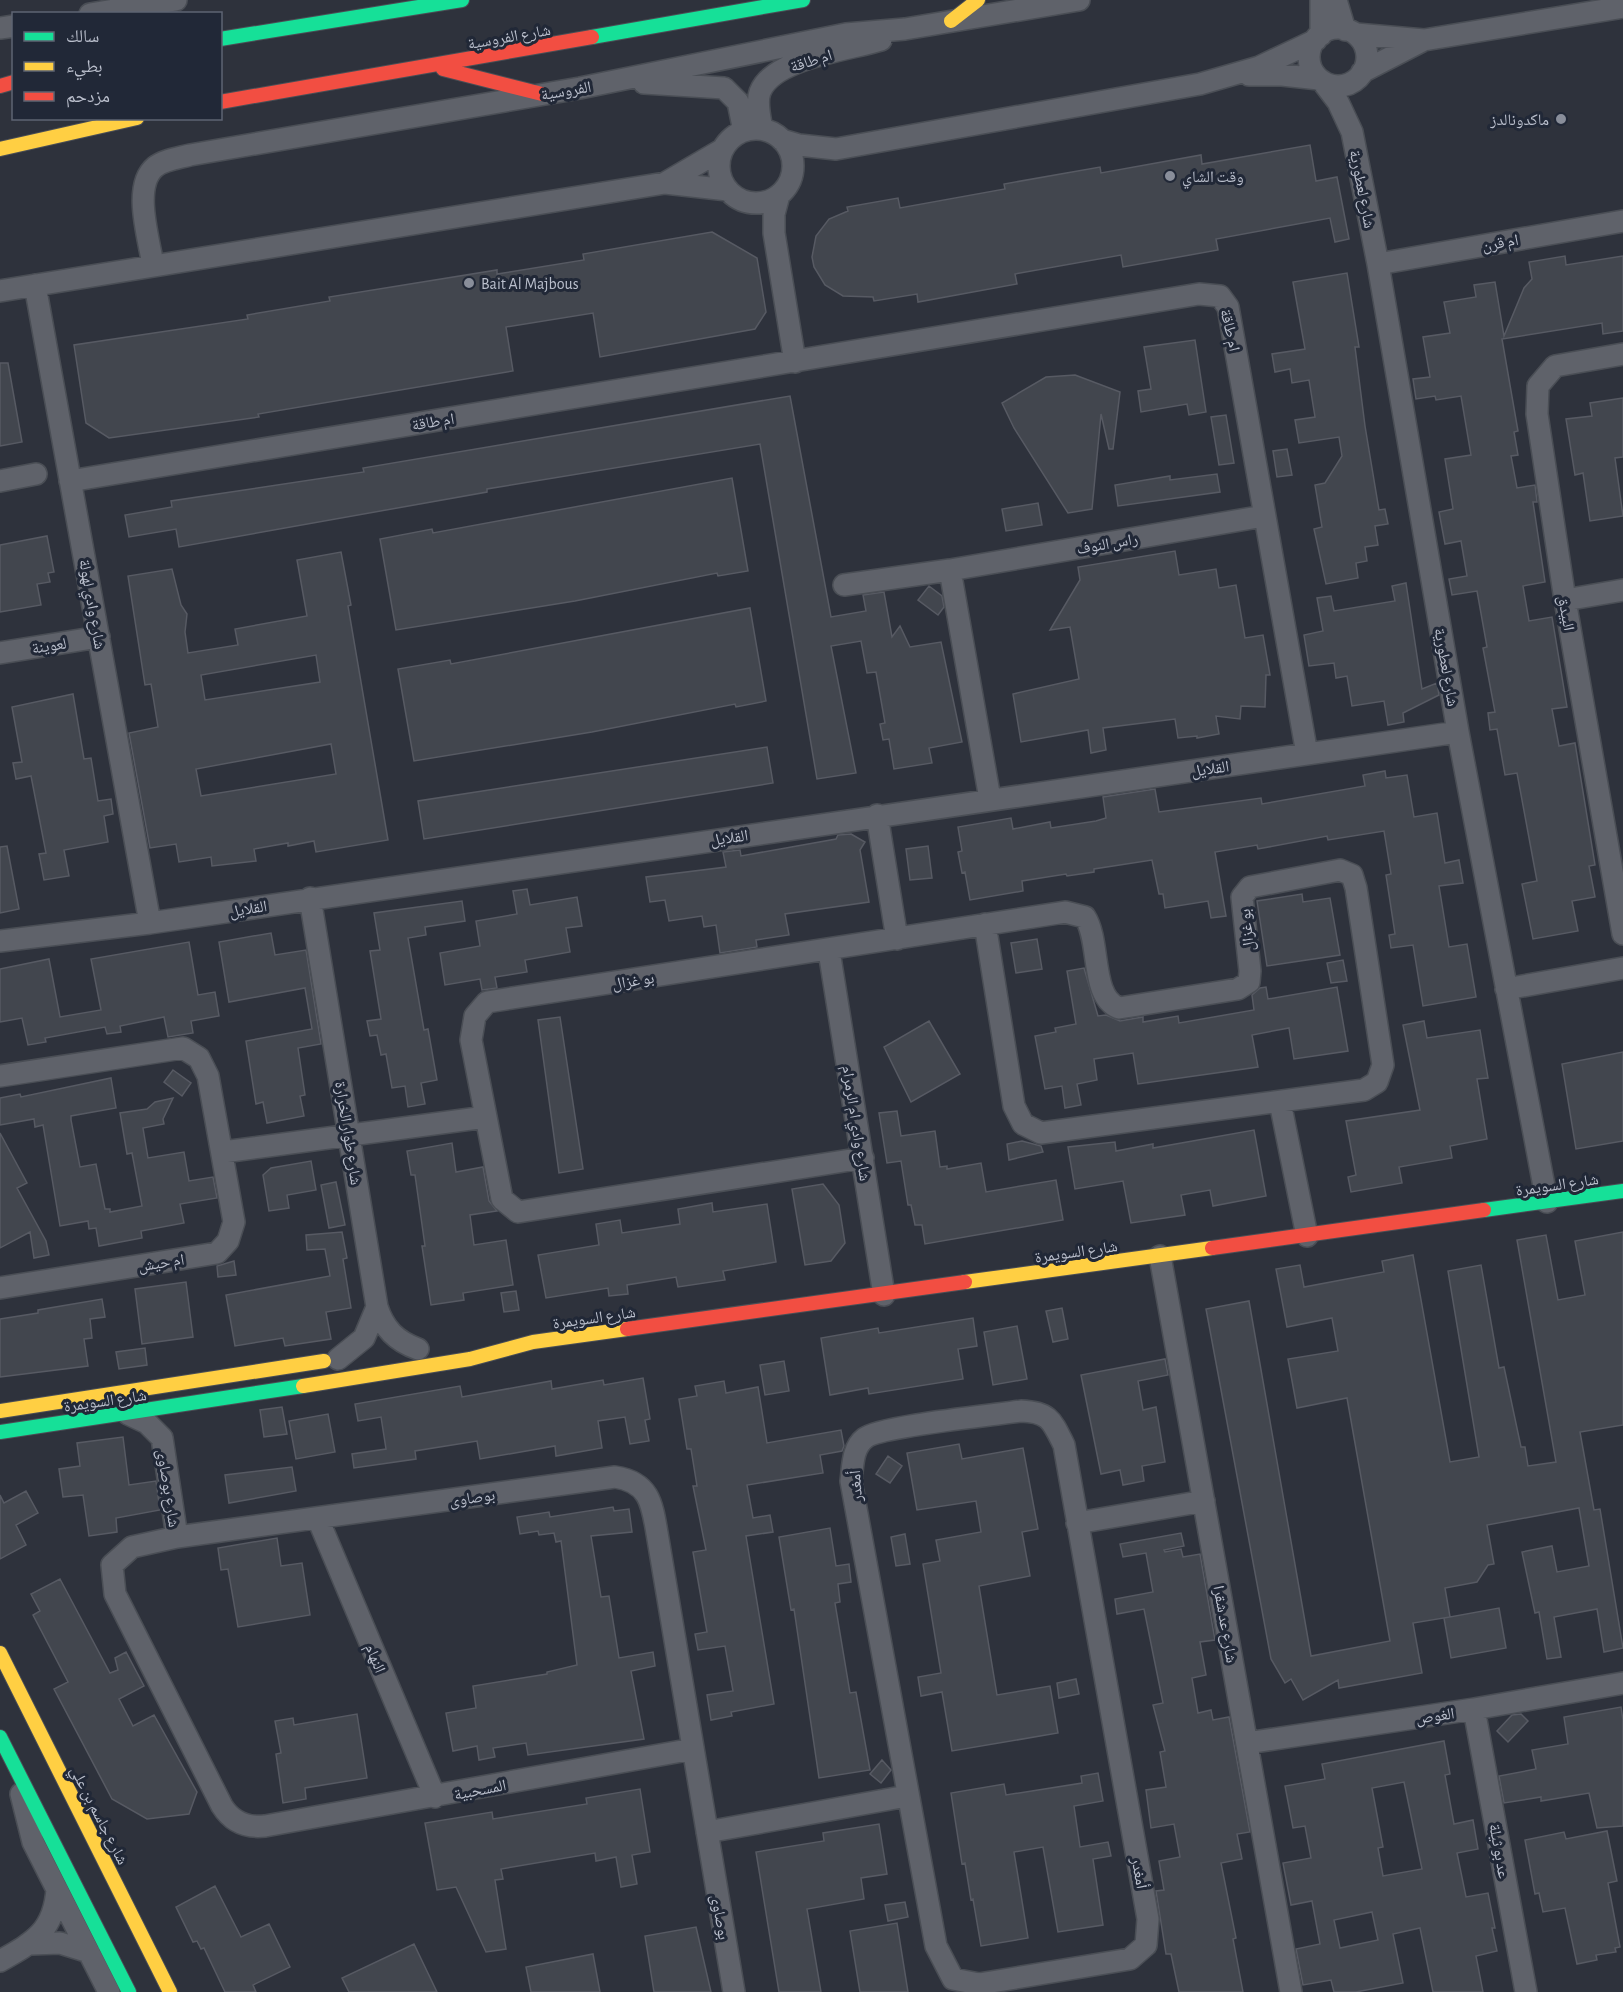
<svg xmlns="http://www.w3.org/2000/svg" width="1623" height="1992" viewBox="0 0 1623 1992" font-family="'Alegreya Sans','Noto Naskh Arabic',sans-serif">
<rect width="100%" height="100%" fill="#2e323c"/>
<path fill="#42464e" stroke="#575a63" stroke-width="1.5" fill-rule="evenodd" d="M1310,145L1316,181L1337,177L1349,239L1335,242L1330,218L1216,239L1218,250L1123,267L1121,255L1015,274L1017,284L918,302L917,294L874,301L873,297L843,296L825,285L814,267L812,257L816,236L829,219L848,211L847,207L898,198L900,208L1005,189L1004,184L1100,167L1101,173L1201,155L1202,164Z
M712,232L757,258L766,312L755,329L600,357L593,313L506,327L513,371L258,414L259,417L109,438L86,423L74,345L248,319L247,315L330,301L329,297L497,270V274L584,260L583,254Z
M1565,256L1566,265L1623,256V331L1603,334L1602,323L1502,339L1518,431L1514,432L1518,455L1511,456L1517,488L1535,485L1537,502H1533L1545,582L1523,586L1529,621L1552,617L1567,707L1552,709L1559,746L1575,743L1595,865L1589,866L1595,897L1572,901L1578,931L1533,939L1522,884L1537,881L1517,773L1505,775L1497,729L1490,730L1488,713L1495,712L1483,648L1487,647L1477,591L1452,595L1449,579L1467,576L1461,541L1445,544L1439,512L1453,509L1445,459L1471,455L1461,396L1436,400L1435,396L1416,399L1413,379L1430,377L1423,337L1450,333L1444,302L1476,297L1474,285L1495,282L1504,336L1524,288L1532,279L1529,262Z
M1347,273L1359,347H1355L1365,426L1379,510L1385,509L1388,524L1375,526L1378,545L1365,547L1367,561L1356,563L1358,578L1326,584L1314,529L1322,527L1315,485L1325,483L1342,456L1339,437L1299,443L1295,420L1315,417L1309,380L1292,383L1290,369L1275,372L1272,354L1305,349L1293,282Z
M1195,340L1206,412L1189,415L1187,404L1141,412L1138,391L1151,389L1144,347Z
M0,363H8L22,442L0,446Z
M1075,375L1120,392L1113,449H1109L1101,414L1092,509L1068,513L1014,428L1002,403L1046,377Z
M790,396L831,617L866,611L863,595L884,592L892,637L900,626L910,647L941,642L962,742L929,748L932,763L894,769L889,739L883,740L880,724L885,723L876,672L867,673L861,641L831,646L856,773L817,779L760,444L487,489V492L179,547L176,529L129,537L125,515L172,507L171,501L364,472L363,468Z
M1623,398V457L1615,458L1623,516L1590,521L1583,473L1575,475L1566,419L1592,416L1590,403Z
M1226,415L1234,463L1219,465L1211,417Z
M1287,449L1292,475L1277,477L1273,451Z
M1217,474L1220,492L1118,506L1115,485L1170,476V480Z
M732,478L748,571L718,576L717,573L575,601L396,630L380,539L432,529L433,533Z
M1038,503L1042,525L1006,531L1002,509Z
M47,536L54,572L48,573L50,582L37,584L41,605L0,612V545Z
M1175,551L1179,575L1216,569L1219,588L1236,585L1245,638L1263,635L1270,675H1266L1265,707L1241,706L1240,719L1216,716L1219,734L1197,738V736L1178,738L1175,719L1103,728L1106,750L1091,753L1088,730L1021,742L1013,694L1079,679L1070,627L1050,630L1080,580L1078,567Z
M341,552L351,605L348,606L388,840L316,852L314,841L288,846V843L254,849L256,861L212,866L211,857L179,862L176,844L150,848L129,733L158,727L151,684L145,685L128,576L172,569L181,605L187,614L185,632L188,653L238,645L235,629L307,616L297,560ZM316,655L320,682L205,700L201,675ZM331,744L336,774L201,796L196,769Z
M1406,583L1422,689L1437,683L1439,695L1403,713L1404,722L1388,725L1384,701L1352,706L1347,676L1336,678L1334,663L1309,666L1304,635L1323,631L1317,598L1331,596L1334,611L1395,601L1392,586Z
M929,586L942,596L944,607L938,615L918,600Z
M750,608L766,701L736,707L735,704L592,732L414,761L398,669L450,660L451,664Z
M73,694L84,759L91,758L98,801L111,799L113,814L104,816L108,842L64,850L69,876L44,880L39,854L46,853L31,776L16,779L13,763L22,762L12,707Z
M767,747L773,783L424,839L418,801Z
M1385,771L1386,778L1407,775L1414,817L1437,813L1445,863L1459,860L1463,883L1439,886L1449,947L1467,944L1476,997L1423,1006L1413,945L1391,948L1389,935L1395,934L1386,875L1391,874L1384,831L1328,840L1327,836L1258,849L1257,845L1215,852L1226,916L1211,918L1208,901L1165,908L1163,894H1159L1152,860L1094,869V872L1067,876L1066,874L1022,881L1023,891L970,900L965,872L962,873L958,852L962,851L958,827L1011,818L1013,829L1050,822L1051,828L1096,821L1106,818L1103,797L1155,789L1159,812L1261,798L1262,804L1365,786L1363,775Z
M851,834L865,842L860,850L869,902L785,914L789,935L756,940L757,947L720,953L716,925L704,927L702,916L669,921L665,900L650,902L646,877L726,867L723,852L740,850L741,856L836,839L838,835Z
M7,846L19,909L0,913V847Z
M928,846L932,878L910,880L906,849Z
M527,889L530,905L577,897L582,926L566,928L570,952L525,960L527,972L495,977L497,988L482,990L480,979L445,985L440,953L480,946L476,921L517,914L513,891Z
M1302,894L1303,902L1330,898L1340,955L1267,966L1257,901Z
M462,901L465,921L425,927L426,935L408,938L424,1030L428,1029L437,1080L421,1083L425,1104L408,1107L405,1086L392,1088L386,1054L381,1055L377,1035L370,1036L367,1021L381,1019L370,951L380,950L374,913Z
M271,933L275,955L306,950L321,1044L298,1048L305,1095L300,1096L304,1116L267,1123L263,1102L256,1104L246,1041L312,1029L305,988L229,1002L219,942Z
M1037,939L1042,969L1016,973L1011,943Z
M189,942L198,995L215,992L219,1016L191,1021L193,1033L168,1037L164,1017L120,1026L121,1032L107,1034L105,1027L45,1038L46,1042L28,1045L22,1018L0,1022V969L49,959L60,1017L101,1010L91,959Z
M1343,960L1347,981L1331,983L1327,963Z
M1084,968L1098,1016L1106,1015L1120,1021L1143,1017V1022L1178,1016L1179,1023L1254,1010L1252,995L1260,988L1266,987L1268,999L1337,987L1348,1051L1294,1059L1289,1028L1252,1035L1258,1067L1138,1084L1133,1053L1094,1059L1097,1080L1077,1084L1081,1105L1065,1108L1062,1086L1045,1089L1035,1036L1056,1032L1055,1028L1076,1024L1067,971Z
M560,1017L583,1169L559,1173L538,1020Z
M929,1021L960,1074L911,1102L884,1047Z
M1424,1021L1427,1038L1480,1030L1488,1078L1477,1079L1487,1139L1450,1146L1452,1158L1399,1167L1402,1183L1351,1192L1348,1177L1356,1175L1346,1121L1420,1110L1403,1025Z
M1623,1052V1141L1576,1149L1562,1064Z
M173,1070L191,1083L182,1096L164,1082Z
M111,1078L116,1108L71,1116V1120L80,1167L96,1164L105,1209H110V1212L142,1206L132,1153L127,1154L120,1113L147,1109L155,1102L173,1098L163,1119L164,1124L143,1128L148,1158L184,1152L189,1181L213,1177L217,1198L180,1204L184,1223L141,1231L142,1238L99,1246L96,1228L89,1229L88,1221L60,1226L43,1125L35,1127L34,1119L0,1125V1098L20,1094L21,1097Z
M897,1111L901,1136L935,1131L940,1167L947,1166V1169L981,1163L986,1192L1056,1180L1063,1220L925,1244L922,1225H915L911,1205H908L901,1161L887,1163L879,1113Z
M1254,1130L1266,1196L1213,1206L1210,1190L1181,1195L1185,1215L1131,1223L1123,1181L1075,1189L1068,1147L1115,1142L1116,1151L1153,1144V1148Z
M0,1133L27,1183L17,1188L46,1241L49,1255L34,1258L30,1232L0,1248Z
M1022,1141L1041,1146L1043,1152L1009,1160L1007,1144Z
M452,1143L456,1172L483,1167L489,1201L497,1211L470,1215L474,1245L506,1240L513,1285L463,1293L464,1300L431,1305L422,1246H425L415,1175H411L407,1151Z
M311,1161L316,1190L287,1195L289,1208L269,1211L263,1175L271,1168Z
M336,1182L345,1225L329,1228L321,1185Z
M823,1184L839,1205L845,1243L831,1261L805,1265L792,1189Z
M712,1203L713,1212L767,1204L776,1262L723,1271L725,1280L678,1287L676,1277L627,1285L628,1294L609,1296L608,1288L546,1298L538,1255L599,1245L596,1224L620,1220L622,1233L680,1224L678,1209Z
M342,1232L347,1258L343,1259L351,1308L326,1312L331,1339L285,1346L283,1338L235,1346L226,1295L330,1276L325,1249L307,1250L306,1235Z
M1623,1232V1425L1580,1432L1594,1510L1600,1509L1623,1648L1604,1652L1597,1609L1554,1617L1561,1657L1547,1659L1539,1612L1535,1613L1522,1552L1552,1546L1557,1572L1589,1566L1579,1508L1487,1525L1494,1564L1488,1565L1477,1582L1445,1588L1450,1617L1413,1623L1422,1673L1339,1688L1338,1680L1303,1700L1291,1679L1285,1683L1271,1659L1206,1309L1249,1301L1311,1656L1390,1641L1347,1398L1297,1408L1288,1359L1338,1351L1332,1318L1287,1327L1276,1269L1300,1265L1304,1287L1384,1272L1382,1261L1413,1255L1450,1462L1479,1457L1448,1271L1481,1265L1499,1368L1504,1367L1521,1447H1525L1528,1466L1556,1462L1517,1240L1546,1235L1558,1300L1585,1295L1575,1241Z
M234,1261L236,1275L218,1277L217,1266Z
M186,1282L193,1337L142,1344L135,1289Z
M516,1291L519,1310L504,1312L501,1293Z
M102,1299L105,1317L90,1319L92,1338L84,1339L88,1366L0,1377V1319L38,1313V1310Z
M1062,1308L1068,1339L1053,1342L1046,1311Z
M973,1318L977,1346L958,1349L963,1379L869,1394L868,1388L830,1395L821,1338L878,1328L879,1333Z
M1017,1326L1027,1379L993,1385L984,1332Z
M145,1348L147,1365L119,1369L116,1352Z
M1165,1359L1168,1375L1138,1381L1143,1410L1156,1407L1165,1462L1142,1466L1144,1481L1123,1485L1120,1470L1101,1474L1081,1375Z
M784,1361L789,1391L765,1395L760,1365Z
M643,1378L650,1419L645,1420L649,1441L630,1444L625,1417L598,1421L602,1448L556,1456L555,1446L480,1459L477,1441L415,1451L416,1459L354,1468L352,1454L386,1449L381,1417L358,1421L355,1404L460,1386L462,1397L551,1381L552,1389L603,1380L604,1385Z
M724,1381L726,1393L758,1387L767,1443L841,1430L844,1446L842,1451L820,1455L823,1473L747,1485L753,1518L770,1515L773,1532L746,1536L774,1704L731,1712L732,1716L711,1720L707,1695L733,1691L725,1646L698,1650L695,1634L707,1632L693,1552L706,1550L693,1486H697L691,1449H687L679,1399L697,1396L695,1386Z
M282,1407L287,1434L264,1437L260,1410Z
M328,1414L335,1452L296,1459L289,1421Z
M123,1437L129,1485L156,1481L160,1510L116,1518L117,1532L89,1536L83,1495L63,1497L59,1469L80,1466L77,1443Z
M959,1444L962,1459L1023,1448L1038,1529L1022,1532L1030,1576L979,1586L997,1695L1050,1686L1058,1733L952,1751L942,1692L921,1696L918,1677L941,1673L923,1564L940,1561L936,1540L981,1532L976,1501L917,1510L907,1453Z
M888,1456L902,1466L890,1483L876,1474Z
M292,1467L296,1491L229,1503L225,1475Z
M26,1491L38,1513L16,1525L26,1545L0,1559V1495L4,1503Z
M613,1507L614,1511L629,1509L632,1532L591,1536L601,1597L609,1596L619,1658L653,1652L655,1666L631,1671L644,1739L528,1755L526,1743L493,1748L495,1757L479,1760L477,1746L453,1751L446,1713L476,1708L473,1686L547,1674V1672L577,1665L561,1541L556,1542L554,1533L539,1535L538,1531L520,1534L517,1517L549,1512L550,1517Z
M830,1528L836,1566L849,1564L851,1582L838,1584L840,1602L835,1603L850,1693L856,1692L870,1770L819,1778L794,1609L791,1610L779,1537Z
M1181,1533L1184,1546L1164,1550L1165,1552L1181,1549L1183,1557L1200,1554L1215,1640L1200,1642L1206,1675L1192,1678L1198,1713L1211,1710L1213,1720L1229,1717L1250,1832L1237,1834L1242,1859L1221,1863L1236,1938L1233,1939L1243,1992H1179L1171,1954H1166L1156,1891L1164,1890L1159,1861L1180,1857L1174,1824L1151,1828L1146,1790L1166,1787L1160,1752L1165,1751L1153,1705L1163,1703L1144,1609L1117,1614L1115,1599L1153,1592L1146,1553L1123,1557L1120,1544Z
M905,1534L910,1564L896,1566L891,1537Z
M277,1538L281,1566L302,1563L310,1615L238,1627L228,1569L221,1570L218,1548Z
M60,1579L110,1673L118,1670L115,1658L126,1652L144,1686L119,1699L133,1726L154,1715L197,1792L189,1814L147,1819L112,1799L54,1689L68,1682L33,1615L40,1611L31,1594Z
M1499,1608L1506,1648L1451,1658L1444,1618Z
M1076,1679L1079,1694L1059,1698L1057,1683Z
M1621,1707L1623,1720V1826L1597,1828L1589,1793L1541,1801V1797L1504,1803L1499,1776L1536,1769L1532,1750L1568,1744L1564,1717Z
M357,1714L367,1778L305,1788L306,1799L283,1803L276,1754L281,1753L275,1721L293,1718L294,1725Z
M1521,1714L1528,1721L1508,1742L1497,1731L1512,1715Z
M1444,1741L1450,1774L1445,1775L1454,1824L1473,1820L1478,1849L1457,1853L1466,1897L1488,1893L1495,1928H1492L1497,1951L1476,1956L1483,1992H1433L1420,1928L1393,1934L1403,1983L1356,1992H1334L1331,1980L1303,1985L1296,1949L1320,1944L1312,1901L1291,1905L1283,1863L1311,1858L1305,1826L1293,1828L1285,1786L1325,1779L1322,1764ZM1404,1782L1422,1869L1383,1876L1378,1848L1383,1847L1372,1788ZM1372,1912L1378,1940L1340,1948L1334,1920Z
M882,1760L891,1770L881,1783L870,1774Z
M1098,1773L1103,1801L1074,1806L1080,1847L1108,1842L1111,1856L1093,1859L1103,1925L1058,1932L1043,1847L1014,1852L1028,1938L981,1946L973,1899L971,1900L965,1863L962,1864L951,1793L1004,1784L1006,1795L1082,1783L1081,1776Z
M640,1789L650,1852L632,1855L637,1884L621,1887L616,1857L596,1861L595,1853L501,1869L503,1879L495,1880L506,1949L486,1952L456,1887L437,1890L425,1823L492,1812L493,1819L587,1804L586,1798Z
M879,1824L887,1874L861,1878L864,1899L807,1909L821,1992H779L756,1852L824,1841L823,1833Z
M1607,1831L1617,1881L1608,1883L1620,1947L1615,1948L1616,1952L1596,1955L1597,1960L1577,1964L1565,1908L1543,1912L1539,1893L1535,1894L1525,1840L1564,1832L1566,1839Z
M215,1886L241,1937L269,1924L290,1967L253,1985L256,1992H225L204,1948L201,1949L197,1941L193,1942L176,1907Z
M905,1902L908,1917L888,1921L885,1905Z
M897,1923L908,1992H860L850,1931Z
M696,1927L711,1992H654L645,1936Z
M414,1944L437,1992H349L342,1978Z
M593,1954L600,1992H531L526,1967Z"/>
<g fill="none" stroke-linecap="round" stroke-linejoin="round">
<defs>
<path id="street" d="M1336,0L1345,30
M90,14L176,0
M0,28L14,26
M1309 57a29 29 0 1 1 58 0a29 29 0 1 1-58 0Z
M1356,34L1424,40L1623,7
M1321,35V0
M1362,72L1424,40
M1249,75H1282L1319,79
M1322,81L1338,102L1352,132L1378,264L1458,732L1547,1202
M644,83L724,88L738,102L744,131
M762,129C760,118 756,103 760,92C773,58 849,50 881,40
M719 166a37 37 0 1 1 74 0a37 37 0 1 1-74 0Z
M782,140L799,145L836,149L1200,84L1259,67L1316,40
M665,183L723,149
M779,195L774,214V233L795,362
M1378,264L1623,221
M153,265C149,239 132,186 155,167C163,160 179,158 190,155L580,88L846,34L905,29L1079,0
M35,285L150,923
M0,291L665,183L728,190
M1623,354L1555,366L1538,386L1537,414L1565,600L1623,934
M0,481L36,474
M70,481L1199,294L1220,296L1228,307L1307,754
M950,570L990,799
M844,585L950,570L1264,516
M1565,600L1623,590
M0,653L99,637
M877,815L897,939
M310,898L377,1307C384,1329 396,1341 418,1349
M0,941L150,923L1458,732
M829,951L884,1295
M1506,989L1623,968
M0,1076L183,1048L199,1058L208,1076L234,1222L228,1241L217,1253L0,1288
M1280,1102L1307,1236
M223,1152L486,1117
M863,1158L518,1212L502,1199L471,1040L475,1016L487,1002L1065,912L1085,917C1101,942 1090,997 1119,1008L1238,989L1249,982L1250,971L1242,897L1250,887L1340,870L1352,875L1356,888L1383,1065L1377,1082L1364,1090L1041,1133L1023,1124L1014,1106L985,924
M1160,1256L1291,1992
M338,1359L364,1338L377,1307
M1021,1411C1050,1412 1052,1421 1064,1445L1148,1919L1146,1945L1130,1959L979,1984L953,1979L936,1946L851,1481C853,1466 852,1448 865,1438C880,1426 996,1415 1021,1411Z
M128,1414L147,1423L162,1438L177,1537
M318,1519L435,1797
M1077,1523L1204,1501
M1474,1709L1526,1992
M1247,1743L1474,1709L1623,1683
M693,1749L265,1826C247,1828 232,1822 222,1806L115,1594L112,1565L132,1547L177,1537L615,1477C649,1482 652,1503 657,1533C683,1686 708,1839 734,1992
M21,1794L33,1842L109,1992
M707,1832L907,1796
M31,1944L60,1943L89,1952
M0,1961C34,1942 54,1931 57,1889"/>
<path id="fast" d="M592,37L803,0
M220,39L462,0
M1484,1210L1623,1191
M0,1432L303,1386
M0,1737L129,1992"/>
<path id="slow" d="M951,21L978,0
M0,149L137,118
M965,1282L1212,1248
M303,1386L470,1359L533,1342L627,1329
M0,1411L324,1361
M0,1653L170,1992"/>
<path id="jam" d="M443,69L542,94
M0,86L14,82
M220,102L592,37
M1212,1248L1484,1210
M627,1329L965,1282"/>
</defs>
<use href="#street" stroke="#4a4e55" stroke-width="24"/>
<use href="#fast" stroke="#4a4e55" stroke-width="16"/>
<use href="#slow" stroke="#4a4e55" stroke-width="16"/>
<use href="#jam" stroke="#4a4e55" stroke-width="16"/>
<use href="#street" stroke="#5f626a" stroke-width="21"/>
<use href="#fast" stroke="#16e098" stroke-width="14"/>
<use href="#slow" stroke="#ffcf43" stroke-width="14"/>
<use href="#jam" stroke="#f24e42" stroke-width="14"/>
</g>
<g fill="#898e9a" stroke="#212837" stroke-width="2">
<circle cx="1561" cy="119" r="6"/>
<circle cx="1170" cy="176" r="6"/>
<circle cx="469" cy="283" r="6"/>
</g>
<g text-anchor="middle" stroke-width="6" stroke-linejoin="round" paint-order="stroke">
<g font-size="16" fill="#babfcc" stroke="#212837">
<text transform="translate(509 36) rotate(-10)" y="6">شارع الفروسية</text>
<text transform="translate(811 60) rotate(-17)" y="6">ام طاقة</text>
<text transform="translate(566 90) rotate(-10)" y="6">الفروسية</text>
<text transform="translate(1363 189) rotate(79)" y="6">شارع لعطورية</text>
<text transform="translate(1500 242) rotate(-10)" y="6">ام قرن</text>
<text transform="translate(1231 330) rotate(77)" y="6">ام طاقة</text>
<text transform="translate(433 421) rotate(-9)" y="6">ام طاقة</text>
<text transform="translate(1107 543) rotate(-10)" y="6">راس النوف</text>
<text transform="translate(93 604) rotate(80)" y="6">شارع وادي لهولة</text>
<text transform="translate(1567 613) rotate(80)" y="6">البيدق</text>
<text transform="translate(49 645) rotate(-9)" y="6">لعوينة</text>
<text transform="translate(1447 667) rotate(80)" y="6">شارع لعطورية</text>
<text transform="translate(1210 768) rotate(-8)" y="6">القلايل</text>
<text transform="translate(729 837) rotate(-8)" y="6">القلايل</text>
<text transform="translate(248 908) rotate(-9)" y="6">القلايل</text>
<text transform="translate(1246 930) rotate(-96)" y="6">بو غزال</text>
<text transform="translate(633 980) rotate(-9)" y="6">بو غزال</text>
<text transform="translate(857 1123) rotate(81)" y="6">شارع وادي ام الرمرام</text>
<text transform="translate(349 1133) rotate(81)" y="6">شارع طوار الخرارة</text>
<text transform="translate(1557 1184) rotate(-8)" y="6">شارع السويمرة</text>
<text transform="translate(1076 1251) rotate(-8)" y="6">شارع السويمرة</text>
<text transform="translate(161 1262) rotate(-9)" y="6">ام حيش</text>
<text transform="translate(594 1317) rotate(-8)" y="6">شارع السويمرة</text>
<text transform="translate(105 1400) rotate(-8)" y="6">شارع السويمرة</text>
<text transform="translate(855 1486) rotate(-94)" y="6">أمغدر</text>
<text transform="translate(169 1488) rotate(81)" y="6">شارع بوصاوى</text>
<text transform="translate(472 1497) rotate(-8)" y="6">بوصاوى</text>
<text transform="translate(1226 1624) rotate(80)" y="6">شارع عد شقرا</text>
<text transform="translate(376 1658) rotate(67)" y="6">النهام</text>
<text transform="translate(1435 1715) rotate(-8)" y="6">الغوص</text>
<text transform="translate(480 1789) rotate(-11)" y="6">المسحبية</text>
<text transform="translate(100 1815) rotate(63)" y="6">شارع جاسم بن علي</text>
<text transform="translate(1500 1851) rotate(80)" y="6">عد بو ثيلة</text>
<text transform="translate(1140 1873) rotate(80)" y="6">أمغدر</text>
<text transform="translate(721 1917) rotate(80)" y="6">بوصاوى</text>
</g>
<g font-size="16" fill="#babfcc" stroke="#212837" text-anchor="start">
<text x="1549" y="125" text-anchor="end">ماكدونالدز</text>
<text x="1182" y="182">وقت الشاي</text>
<text x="481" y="289">Bait Al Majbous</text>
</g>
</g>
<rect x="12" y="12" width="210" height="108" fill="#212837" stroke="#5e6473" stroke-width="1.5"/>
<rect x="24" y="32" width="30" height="9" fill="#16e098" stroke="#5e6473" stroke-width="1.5"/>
<text x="66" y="42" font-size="18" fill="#babfcc">سالك</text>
<rect x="24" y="62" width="30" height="9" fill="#ffcf43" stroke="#5e6473" stroke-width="1.5"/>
<text x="66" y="72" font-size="18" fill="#babfcc">بطيء</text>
<rect x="24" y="92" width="30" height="9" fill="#f24e42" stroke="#5e6473" stroke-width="1.5"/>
<text x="66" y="102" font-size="18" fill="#babfcc">مزدحم</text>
</svg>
